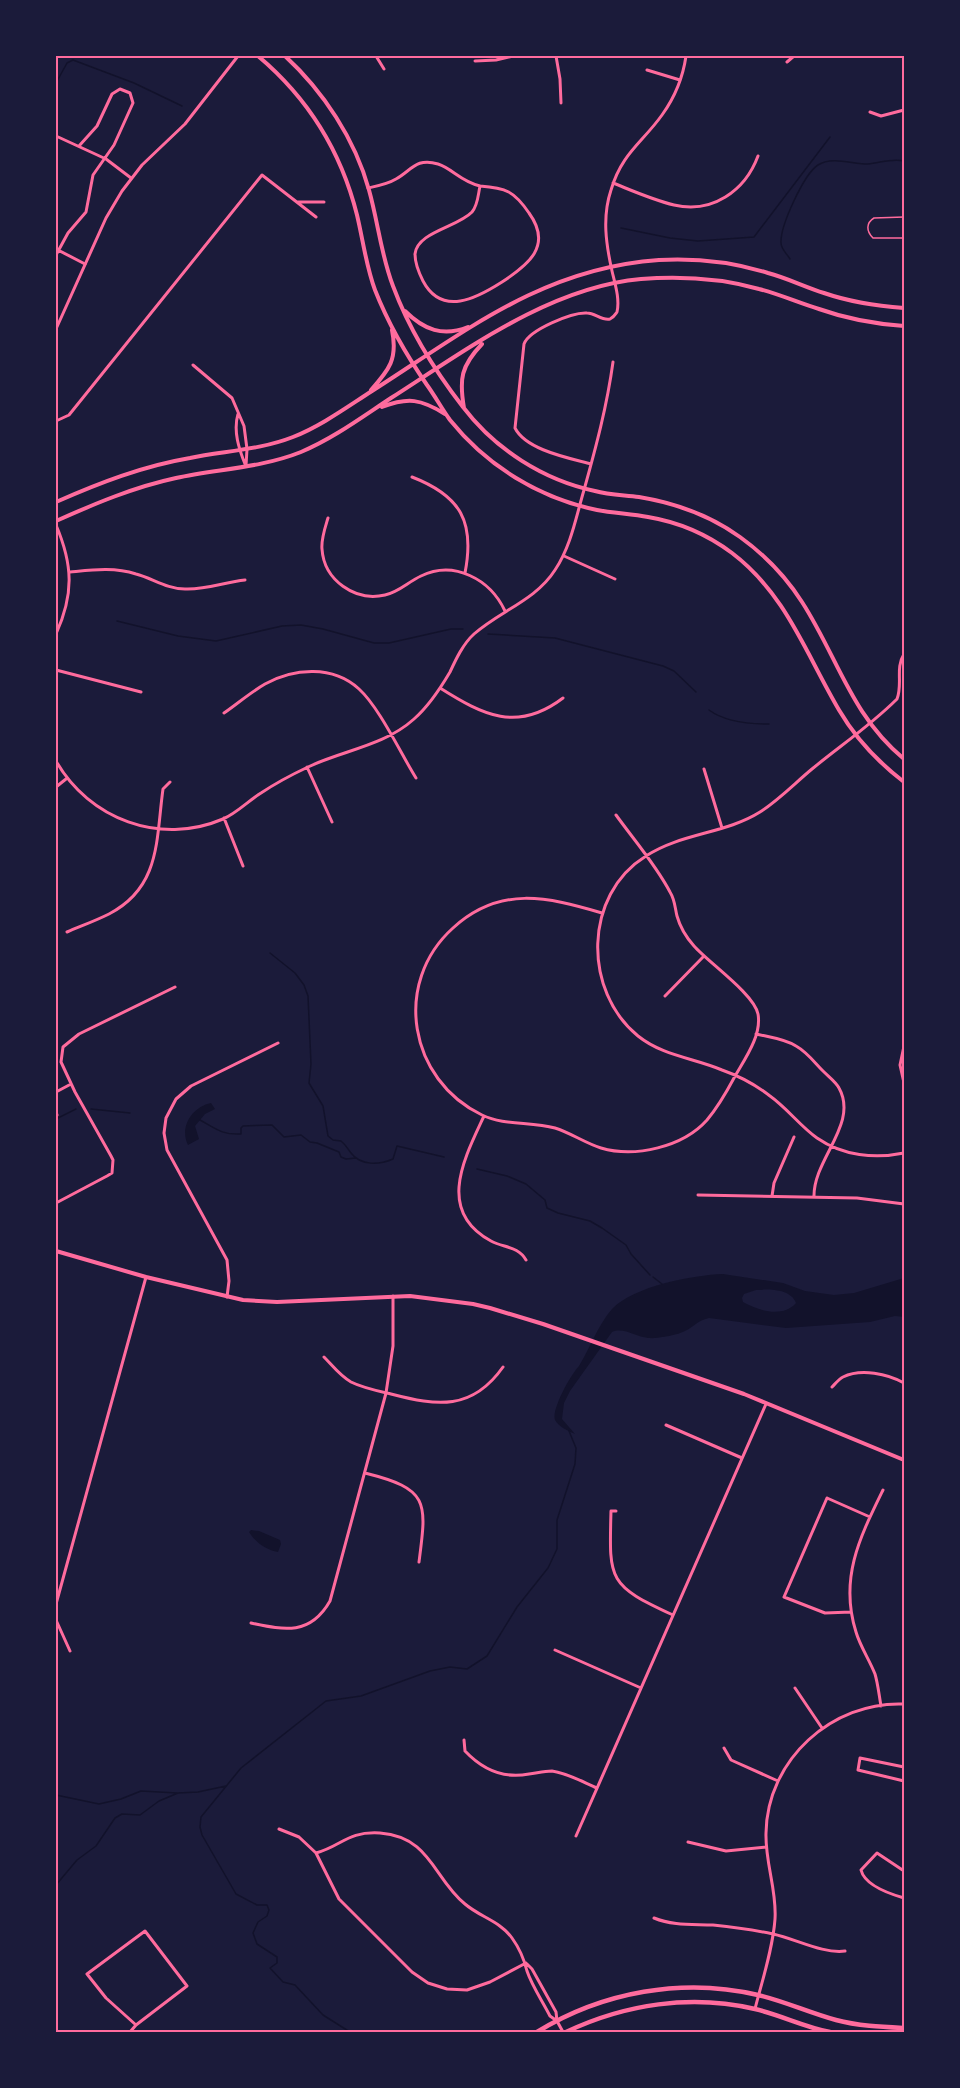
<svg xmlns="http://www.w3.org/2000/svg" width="960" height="2088" viewBox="0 0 960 2088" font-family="Raleway,sans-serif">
<rect width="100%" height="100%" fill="#1b1b3a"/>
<path fill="#12122b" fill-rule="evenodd" d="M211,1103L215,1109L205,1114L195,1126L199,1139L188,1145C179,1127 192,1107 211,1103Z
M723,1274L783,1283L805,1291L834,1295L854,1293L904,1278V1317L895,1316L870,1322L786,1328L709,1318C697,1321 695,1326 685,1331C678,1335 656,1339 648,1338C636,1337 624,1327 612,1332L570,1391L564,1403L562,1419L575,1434C568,1431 559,1427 555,1420C551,1409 572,1373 579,1366C590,1348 598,1325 612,1309C634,1286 693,1275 723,1274ZM756,1290C769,1289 791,1289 796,1303C783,1318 759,1311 743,1302L742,1298L744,1294Z
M251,1530L259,1531L280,1540L281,1544L278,1552C266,1550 256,1543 249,1532Z"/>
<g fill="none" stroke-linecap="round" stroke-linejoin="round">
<path stroke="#12122b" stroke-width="1.5" d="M56,83L67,63L73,60L134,83L182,106
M621,228L670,238L698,241L754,237L830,137
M790,259C787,254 781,249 781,243C780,226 804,174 818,165C832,156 852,164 868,164C880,163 892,158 904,161
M117,621L178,636L216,641L282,626L301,625L323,629L374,643H389L451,629H463
M488,634L555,638L663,666L674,671L696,692
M709,710C725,722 749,724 769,724
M270,953L295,973L304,985L308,996L311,1064L309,1083L323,1106L328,1136L333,1140L341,1141C346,1145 347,1148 351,1153C361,1166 379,1165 393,1159L397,1146L444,1157
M91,1109L130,1113
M56,1119L76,1109
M200,1120C216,1129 222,1135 241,1134V1128L243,1126L272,1125L284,1137L301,1135L310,1142L317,1143L339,1152L341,1157L346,1159L356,1158
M477,1169L507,1176L526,1184L545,1200L547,1208L558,1213L590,1221L602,1228L626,1245L631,1254L650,1275
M653,1277L662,1284
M56,1795L99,1804L121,1799L141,1791L177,1793
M56,1885L77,1860L96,1846L115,1818L122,1814L140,1815L159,1801L178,1793L198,1792L226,1786
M350,2032L323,2015L295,1985L283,1982L270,1968L277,1963V1957L257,1944L253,1933L258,1922L267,1916L269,1910L267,1905H257L236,1894L202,1835L200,1827L201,1817L241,1768L326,1701L361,1696L430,1671L450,1667L467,1669L487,1656L517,1607L548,1568L557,1549V1520L575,1464L576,1448L569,1431"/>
<path stroke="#ff6b9d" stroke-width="1.5" d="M904,217L874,218C866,223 866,231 873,238H904"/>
<path stroke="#ff6b9d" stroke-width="3" d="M376,56L384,69
M556,56L560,79L561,103
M475,61L496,60L513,56
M787,62L794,56
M647,70L680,80
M870,112L881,116L904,110
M56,136L106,159L131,178
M613,183C633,191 653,200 674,205C712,214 745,191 758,156
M480,186C506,188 514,191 529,213C553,246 528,265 502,282C477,298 442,317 423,281C419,273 415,263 415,254C417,232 458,227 472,212C478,205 478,195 480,186Z
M368,188C377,186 388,184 396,179C411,171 416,157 438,164C453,169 460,181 480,186
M297,202H324
M56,249L85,264
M56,255L68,233L86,212L93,175L114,145L133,103L130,93L120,89L112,94L97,126L79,146
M193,365L232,398L244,426L247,449L246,466
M238,414C233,431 239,449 245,464
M56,421L69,415L262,175L316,217
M591,464C569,458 526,450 515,428L524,344C529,330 572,312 587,313C595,313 602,321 610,319C614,317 615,315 617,312C620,299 615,284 612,271C606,244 602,217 611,190C622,153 642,143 662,115C675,97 683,77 686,56
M412,477C461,496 475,522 465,573
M328,518C325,528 321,539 322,549C324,580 355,602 385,595C399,592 408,582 421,576C454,560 490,579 505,611
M56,525C73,565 74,594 56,634
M564,556L615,579
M70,572C92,570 114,567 136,574C152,578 167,589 185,589C206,590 225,582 245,580
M904,654C895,668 903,684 897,699C871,725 840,746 812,769C795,783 779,800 760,812C725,834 681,833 646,856C583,895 583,991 638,1036C663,1056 694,1058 722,1070C739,1076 756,1085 770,1096C787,1108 800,1126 817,1138C843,1156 875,1159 904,1153
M56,670L141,692
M440,688C483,715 517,733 563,698
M224,713C237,704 251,692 265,684C294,668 333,665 359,689C379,707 401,754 416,778
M56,761C89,819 160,846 223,819C237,813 248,801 261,793C276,783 291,775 308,767C344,750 384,746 414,719C429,706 440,689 450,672C456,659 463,644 474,634C500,611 536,600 555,570C571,546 576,517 584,490C596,447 607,406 613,362
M307,767L332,822
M704,769L722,828
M56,787L66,779
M224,818L243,866
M602,913C547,897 500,885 453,928C392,983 409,1080 482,1115C505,1126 531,1121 555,1128C571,1133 585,1143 601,1148C635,1158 683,1147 707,1120C717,1108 726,1093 734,1078C744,1060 762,1036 758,1014C754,994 709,963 694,946C686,937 680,927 677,916C675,908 675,900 670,892C656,865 634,840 616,815
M67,932C81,926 95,921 109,914C161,887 156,839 163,789L170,782
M665,996L704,956
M756,1034C769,1037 785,1039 796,1046C807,1052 815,1063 823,1071C829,1077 836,1082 839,1088C859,1124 813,1159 814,1197
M904,1046L900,1065L904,1083
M56,1092L71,1084
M56,1112L57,1115
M484,1116C464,1159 436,1211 491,1241C504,1248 518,1246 526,1260
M698,1195L857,1198L904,1204
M772,1196L774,1183L794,1137
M56,1203L107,1176L112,1173L113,1160L111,1156L75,1092L61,1062L63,1047L79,1034L175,987
M227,1297L229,1281L227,1260L167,1150L164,1133L166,1118L176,1099L191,1086L278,1043
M324,1357C332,1365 340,1376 351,1382C363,1388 378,1391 391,1394C437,1406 472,1411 503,1367
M832,1387C835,1384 839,1379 843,1377C861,1368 888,1374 904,1383
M666,1425L742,1458
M365,1473C429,1489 427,1501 419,1562
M616,1511H611C609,1581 608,1585 673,1615
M56,1604L146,1277
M851,1612L825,1613L784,1597L827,1498L870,1517
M56,1620L70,1651
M251,1623C284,1630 310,1636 330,1601L386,1393L393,1346V1296
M555,1650L641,1688
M795,1688L822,1728
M881,1706C879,1695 878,1684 875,1674C869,1659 860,1646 856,1632C839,1578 860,1537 883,1490
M464,1740L465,1751C482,1769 504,1779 529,1774C537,1773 544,1771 552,1771C567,1773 583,1782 597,1788
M724,1748L731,1760L778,1781
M904,1767L860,1758L858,1770L904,1781
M279,1829L299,1837L316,1853L339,1899L412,1972L428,1983L447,1989L467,1990L490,1982L526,1963
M576,1836L766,1404
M688,1842L726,1851L766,1847
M316,1853C342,1846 347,1831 380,1833C431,1837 433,1878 465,1904C480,1917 500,1921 512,1938C520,1949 524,1959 527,1971C532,1986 543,2002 550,2016L557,2021
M904,1871L877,1853L861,1870C865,1886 890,1894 904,1898
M654,1918C673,1926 693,1924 713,1925C733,1927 754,1930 773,1934C796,1939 823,1954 845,1951
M145,1931L187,1986L136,2025L106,1998L87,1974Z
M527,1964L532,1969L556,2012L557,2021L563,2032
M755,2009C762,1981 773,1948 775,1919C777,1890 765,1863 766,1833C767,1760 832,1701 904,1704
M130,2032L136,2025"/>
<path stroke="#ff6b9d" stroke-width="3" d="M56,329L106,218L122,191L142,165L185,124L238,56"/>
<path stroke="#ff6b9d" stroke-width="4" d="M258,56C308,98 341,151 357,215C363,240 366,266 375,290C388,323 407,356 427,385C435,396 442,409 450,420C487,466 539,498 597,510C613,513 631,514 648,517C678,522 708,535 732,553C786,594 806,654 839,710C856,739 878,762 904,782
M285,56C323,91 355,139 369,190C378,222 381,255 393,286C409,329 435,371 463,407C495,449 543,480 595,491C609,495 624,495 639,497C675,503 711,516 740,537C765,555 786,577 802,602C838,658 851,715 904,759
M405,311C424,330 443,337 468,327
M371,390C389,370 398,359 392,330
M382,407C408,397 421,399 445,414
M464,408C459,379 461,366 482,344
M56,502C99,483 143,466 190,458C224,451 260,450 293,437C321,426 347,407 372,391C466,331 543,268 659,260C696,258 733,262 768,273C787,278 805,287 824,293C850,302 877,306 904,308
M56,521C94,504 134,487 176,478C217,469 261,468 301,452C334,438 362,417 391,398C466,350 550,287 641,279C681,276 720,278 759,289C779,294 799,303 819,309C847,319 876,324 904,326
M56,1251L146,1277L243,1300L277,1302L410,1296L473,1304L490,1308L543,1324L744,1394L904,1460"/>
<path stroke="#ff6b9d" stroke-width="4.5" d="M537,2032C602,1992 683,1977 758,1995C784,2001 810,2013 836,2020C858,2026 882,2027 904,2028
M566,2032C625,2004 691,1994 755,2009C781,2015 804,2027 830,2032"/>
</g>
<rect width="960" height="2088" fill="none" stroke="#1b1b3a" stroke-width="114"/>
<rect x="57" y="57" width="846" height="1974" fill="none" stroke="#ff6b9d" stroke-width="2"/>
</svg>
